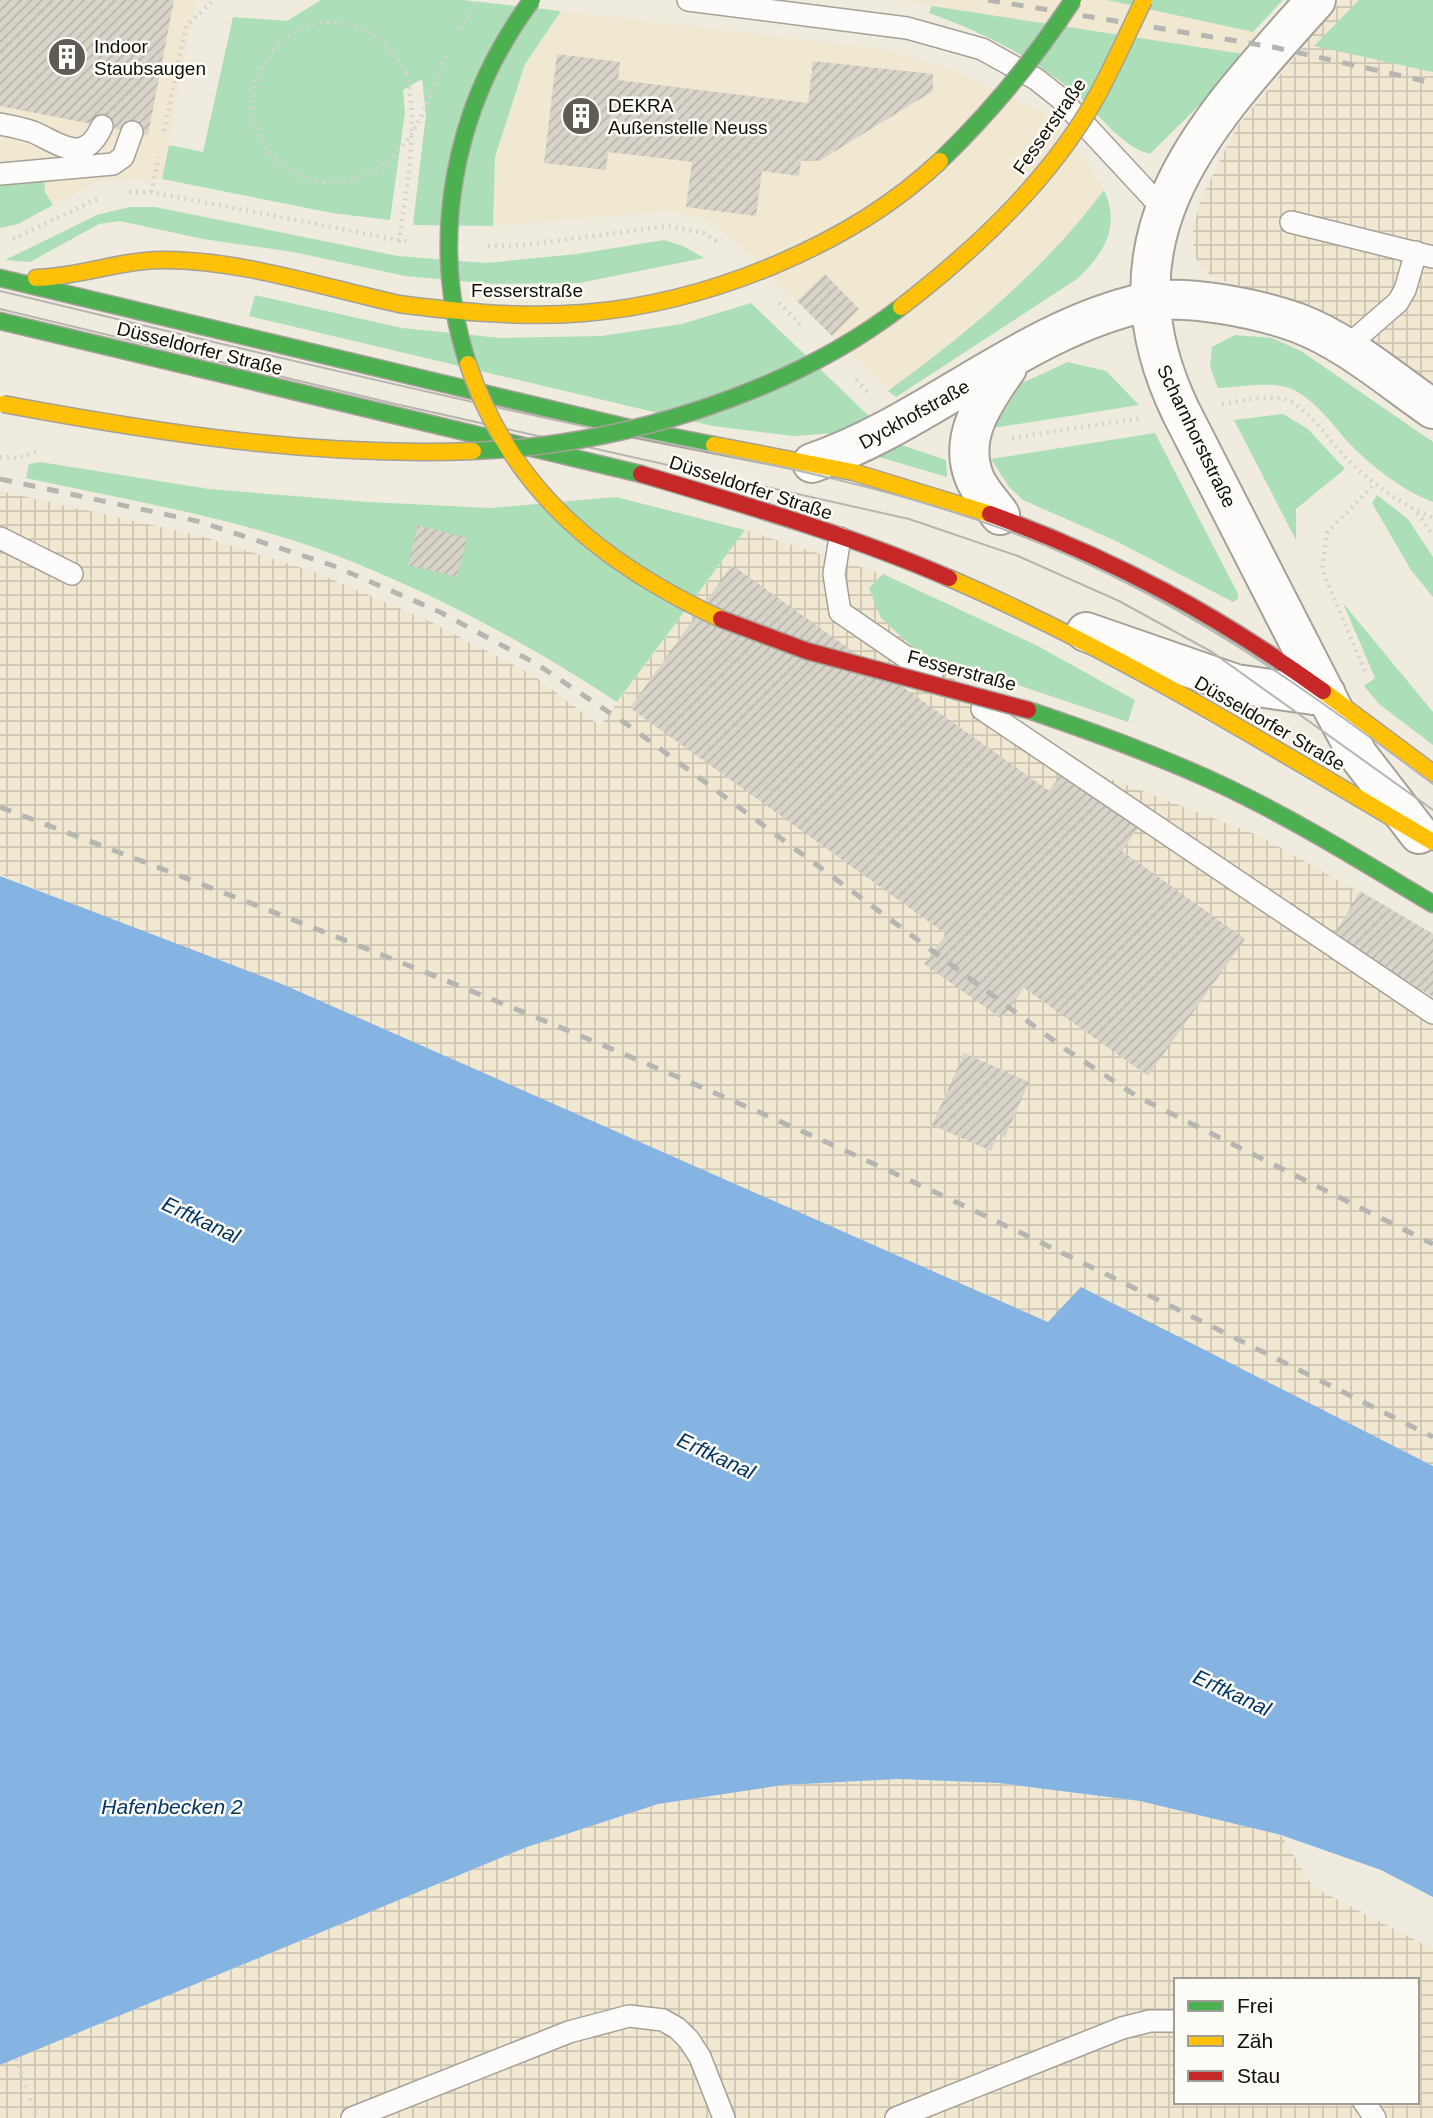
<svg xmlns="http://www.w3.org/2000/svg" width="1433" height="2118" viewBox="0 0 1433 2118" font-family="Helvetica,sans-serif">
<defs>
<pattern id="industrial-grid" width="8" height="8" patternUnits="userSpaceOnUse" patternTransform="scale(1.75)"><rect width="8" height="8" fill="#f1e8d2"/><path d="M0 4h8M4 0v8" fill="none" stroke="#cec6b3"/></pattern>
<pattern id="building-hatch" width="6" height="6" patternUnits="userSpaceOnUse" patternTransform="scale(1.75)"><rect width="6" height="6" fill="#d9d4ca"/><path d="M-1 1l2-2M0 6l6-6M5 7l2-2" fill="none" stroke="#b9b5ac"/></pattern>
</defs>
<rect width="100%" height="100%" fill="#f0ebdf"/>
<path fill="#f1e8d2" d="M0,0H196L162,179L98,181L18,224L0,228Z
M894,0H1107L1305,41L1287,63Z
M561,11L886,49L951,69L1043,112L1086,159L1104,190L1083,218L1031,274L968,333L888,391L738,244L710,221L673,211L493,226L495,157L525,64Z"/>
<path fill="url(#industrial-grid)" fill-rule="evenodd" d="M1342,0H1433V385L1350,327L1310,308L1215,278L1200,267L1194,253L1193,231L1200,201L1236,128Z
M0,491L201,536L317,573L427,620L533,675L600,726L745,530L883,574L869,589L928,661L1090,771L1260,836L1433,934V1466L1081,1288L1049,1322L0,874Z
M899,1779L999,1783L1140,1801L1281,1835L1313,1887L1433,1949V2118H0V2065L527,1847L658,1804L783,1785ZM1176,1980H1417V2102H1176Z"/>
<path fill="#acdeb8" d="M321,0H463L561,11L525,64L495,157L493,226L413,225L426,114L422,79L403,90L405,112L390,220L332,213L162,179L169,145L203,152L233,17L287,21Z
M1107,0H1283L1253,32Z
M1359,0H1433V72L1314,46Z
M932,6L1250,55L1150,154C1117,145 1098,110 1072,90C1026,54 984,33 929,13Z
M44,180L45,192L53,205L18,224L0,228V183Z
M1104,190C1121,226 1104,254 1077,279L896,397L888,391C969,332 1044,270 1104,190Z
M130,207H155L398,256L486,263L577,254L664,240L683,246L704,258L579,283L494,284L405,276L293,252L203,239L120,221L99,224L30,262L5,260L97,215Z
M255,295L402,328L501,338L601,336L682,324L751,303L872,419L837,433L793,436L713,426L249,316Z
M1235,335L1272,338L1301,351L1433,442V502C1403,491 1371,466 1349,443C1332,424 1317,402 1294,390C1274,380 1240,387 1218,388L1210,367L1212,347Z
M1068,362L1106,371L1139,405L993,428L1022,383Z
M1283,414L1308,429L1345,469L1296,509V540L1234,420Z
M1155,433L1238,594V599L1233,602L1116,541L1023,500L1009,487L991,459Z
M893,442L946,460L947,477L872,455Z
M40,462L209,489L368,502L491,508L616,497L745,530L617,702C527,643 436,594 335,555C237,518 128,500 26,478L29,464Z
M1377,495L1408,519L1433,557V597L1411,570L1372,503Z
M883,574L1036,645L1135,700L1128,722L1018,685L928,661L881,618L869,588Z
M1343,603L1433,712V745L1379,704L1364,686L1375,678Z"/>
<path fill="#85b4e3" d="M0,876L282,984L1048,1322L1081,1287L1433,1466V1897L1381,1870L1281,1835L1140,1801L999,1783L899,1779L783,1785L658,1804L527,1847L0,2065Z"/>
<path fill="url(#building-hatch)" d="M0,0H174L148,135L0,106Z
M557,54L620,62L618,80L808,103L813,61L933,74V91L819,161H801L799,176L762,171L756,216L686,207L692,162L608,152L606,170L544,163Z
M825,274L859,309L832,336L797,301Z
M418,525L467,538L457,577L408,565Z
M732,565L1049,791L1065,769L1142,823L1122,851L1245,939L1148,1076L1024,988L1002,1019L924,964L946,934L630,708Z
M1360,891L1433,934V997L1334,935Z
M964,1053L1029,1082L1005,1137L998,1134L991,1151L932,1125Z"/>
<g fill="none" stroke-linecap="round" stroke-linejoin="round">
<defs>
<path id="lane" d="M688,0L907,28L982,49L1036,79L1060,98L1163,209
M0,124C11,126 22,128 33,132C59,143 84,167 102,126
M0,174L113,164L123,157L132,132
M1291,222L1433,257
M1344,349L1398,302L1405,290L1416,252
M0,538L72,574
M840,538L834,574L840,612L932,675
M982,709L1433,1013
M1364,2102L1375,2118
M352,2118L569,2032L629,2016L663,2020L677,2028L689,2040L700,2057L724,2118
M896,2118L1122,2028L1150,2021H1176"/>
<path id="street" d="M1316,0C1203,126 1096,236 1181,412L1333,709L1358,755L1419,834
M812,463C929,423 1025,328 1147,302C1188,294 1259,309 1298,323C1346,341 1391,380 1433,409
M1000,515C992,504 980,491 975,479C957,437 985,400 1007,368
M1086,632L1236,684L1313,695L1326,694"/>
<path id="fast" d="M0,278L638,430L714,445
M0,321L641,474
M1028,710C1096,733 1163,757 1228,788C1299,822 1366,864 1433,904"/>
<path id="slow" d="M36,278C79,277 120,260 163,260C242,260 322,287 399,304
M714,445L853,472L990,514
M949,578C1118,651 1275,749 1433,842
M1323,691L1433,773"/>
<path id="jam" d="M641,474C745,505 850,535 949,578
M990,514C1114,559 1216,614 1323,691"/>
</defs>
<use href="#lane" stroke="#a5a198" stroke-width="24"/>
<use href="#street" stroke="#a5a198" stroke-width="42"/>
<use href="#fast" stroke="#a5a198" stroke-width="19"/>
<use href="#slow" stroke="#a5a198" stroke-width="19"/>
<use href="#jam" stroke="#a5a198" stroke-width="19"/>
<path stroke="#d5d3d0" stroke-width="4.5" stroke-dasharray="2 5" stroke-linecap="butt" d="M164,131L186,26L214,0
M129,192H151L409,242
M151,192L159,157
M13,239L97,199
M399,242C407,185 418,130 407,73
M488,246L525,245L668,226L704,233L719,243
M779,303L801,325
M856,380L870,394
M1222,404C1239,401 1277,393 1292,402C1316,417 1332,445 1352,464C1375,486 1404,505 1433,518
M1012,438L1141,418
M0,457L17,458L40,451
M1417,513L1433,535
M1365,671L1322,570L1327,533L1375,483
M16,2059L37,2118"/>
<use href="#lane" stroke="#fdfcfa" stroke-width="21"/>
<use href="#street" stroke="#fdfcfa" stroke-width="38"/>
<use href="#fast" stroke="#4caf50" stroke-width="16"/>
<use href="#slow" stroke="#ffc107" stroke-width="16"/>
<use href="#jam" stroke="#c62828" stroke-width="16"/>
<path stroke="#b5b5b2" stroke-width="2" d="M0,291C185,335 369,380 555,420C710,453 870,478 1019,535C1172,593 1303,686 1433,784
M0,309L391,403L909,519L1018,556L1119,601L1212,652L1433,810"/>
<path stroke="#b5b5b2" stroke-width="5" stroke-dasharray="12 12" stroke-linecap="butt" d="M988,0L1273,47L1433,83
M0,479L201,522L334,566L440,612L535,663L628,725L1065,1049L1138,1097L1433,1244
M0,807C245,900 490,995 731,1100C969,1203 1201,1321 1433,1437"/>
<defs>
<path id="fast-bridge" d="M940,161C992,111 1034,60 1073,0
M468,364C427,240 454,104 532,0
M473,451C617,446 786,395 901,307"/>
<path id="slow-bridge" d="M399,304C460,312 523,318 584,313C707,303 850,246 940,161
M901,307C976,249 1050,180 1097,96C1114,65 1128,32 1144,0
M468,364C511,491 604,565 721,619
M3,404C159,433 314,457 473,451"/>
<path id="jam-bridge" d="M721,619L807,651L1028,710"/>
</defs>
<use href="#fast-bridge" stroke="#a5a198" stroke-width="19" stroke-linecap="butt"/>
<use href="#slow-bridge" stroke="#a5a198" stroke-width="19" stroke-linecap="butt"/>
<use href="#jam-bridge" stroke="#a5a198" stroke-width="19" stroke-linecap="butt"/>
<path stroke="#d5d3d0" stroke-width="4.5" stroke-dasharray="2 5" stroke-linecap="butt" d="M460,29L478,0
M407,73C388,42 365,21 326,22C306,23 284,37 272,52C206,136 321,237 401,148C425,121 432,84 448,52"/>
<use href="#fast-bridge" stroke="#4caf50" stroke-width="16"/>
<use href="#slow-bridge" stroke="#ffc107" stroke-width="16"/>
<use href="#jam-bridge" stroke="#c62828" stroke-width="16"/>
</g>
<defs>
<symbol id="building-disc" viewBox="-11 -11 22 22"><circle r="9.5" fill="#605c53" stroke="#fefcf7"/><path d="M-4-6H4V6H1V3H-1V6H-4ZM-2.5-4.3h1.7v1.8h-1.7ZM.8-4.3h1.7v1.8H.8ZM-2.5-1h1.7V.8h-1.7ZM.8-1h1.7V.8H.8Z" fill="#fff"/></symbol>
</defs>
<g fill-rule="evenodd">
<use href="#building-disc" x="45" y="35" width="44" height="44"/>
<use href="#building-disc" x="559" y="94" width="44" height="44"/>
</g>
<g text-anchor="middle" stroke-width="5" stroke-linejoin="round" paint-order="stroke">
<g font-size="19" fill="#120f08" stroke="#fefcf7" text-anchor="start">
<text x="94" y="53">Indoor<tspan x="94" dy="22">Staubsaugen</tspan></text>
<text x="608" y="112">DEKRA<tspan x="608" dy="22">Außenstelle Neuss</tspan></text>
</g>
<g font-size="19" fill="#120f08" stroke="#fefcf7">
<text transform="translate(1049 126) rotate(-55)" y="7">Fesserstraße</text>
<text x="527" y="297">Fesserstraße</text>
<text transform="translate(200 348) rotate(14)" y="7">Düsseldorfer Straße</text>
<text transform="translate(914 414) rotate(-29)" y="7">Dyckhofstraße</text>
<text transform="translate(1197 436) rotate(64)" y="7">Scharnhorststraße</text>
<text transform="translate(751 487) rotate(18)" y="7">Düsseldorfer Straße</text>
<text transform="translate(962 670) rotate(15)" y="7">Fesserstraße</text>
<text transform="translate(1270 723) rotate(30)" y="7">Düsseldorfer Straße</text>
</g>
<g font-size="21" font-style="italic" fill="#023664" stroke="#fefcf7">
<text transform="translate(201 1220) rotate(25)" y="7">Erftkanal</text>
<text transform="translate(716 1456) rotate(25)" y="7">Erftkanal</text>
<text transform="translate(1232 1693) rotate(25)" y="7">Erftkanal</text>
<text x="172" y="1814">Hafenbecken 2</text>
</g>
</g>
<rect x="1174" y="1978" width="245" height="126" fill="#fefcf7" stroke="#a09d97" stroke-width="2"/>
<rect x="1188" y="2001" width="35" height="10" fill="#4caf50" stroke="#a09d97" stroke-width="2"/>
<text x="1237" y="2013" font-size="21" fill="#120f08">Frei</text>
<rect x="1188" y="2036" width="35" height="10" fill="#ffc107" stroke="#a09d97" stroke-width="2"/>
<text x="1237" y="2048" font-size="21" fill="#120f08">Zäh</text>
<rect x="1188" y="2071" width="35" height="10" fill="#c62828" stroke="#a09d97" stroke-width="2"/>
<text x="1237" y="2083" font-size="21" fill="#120f08">Stau</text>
</svg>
